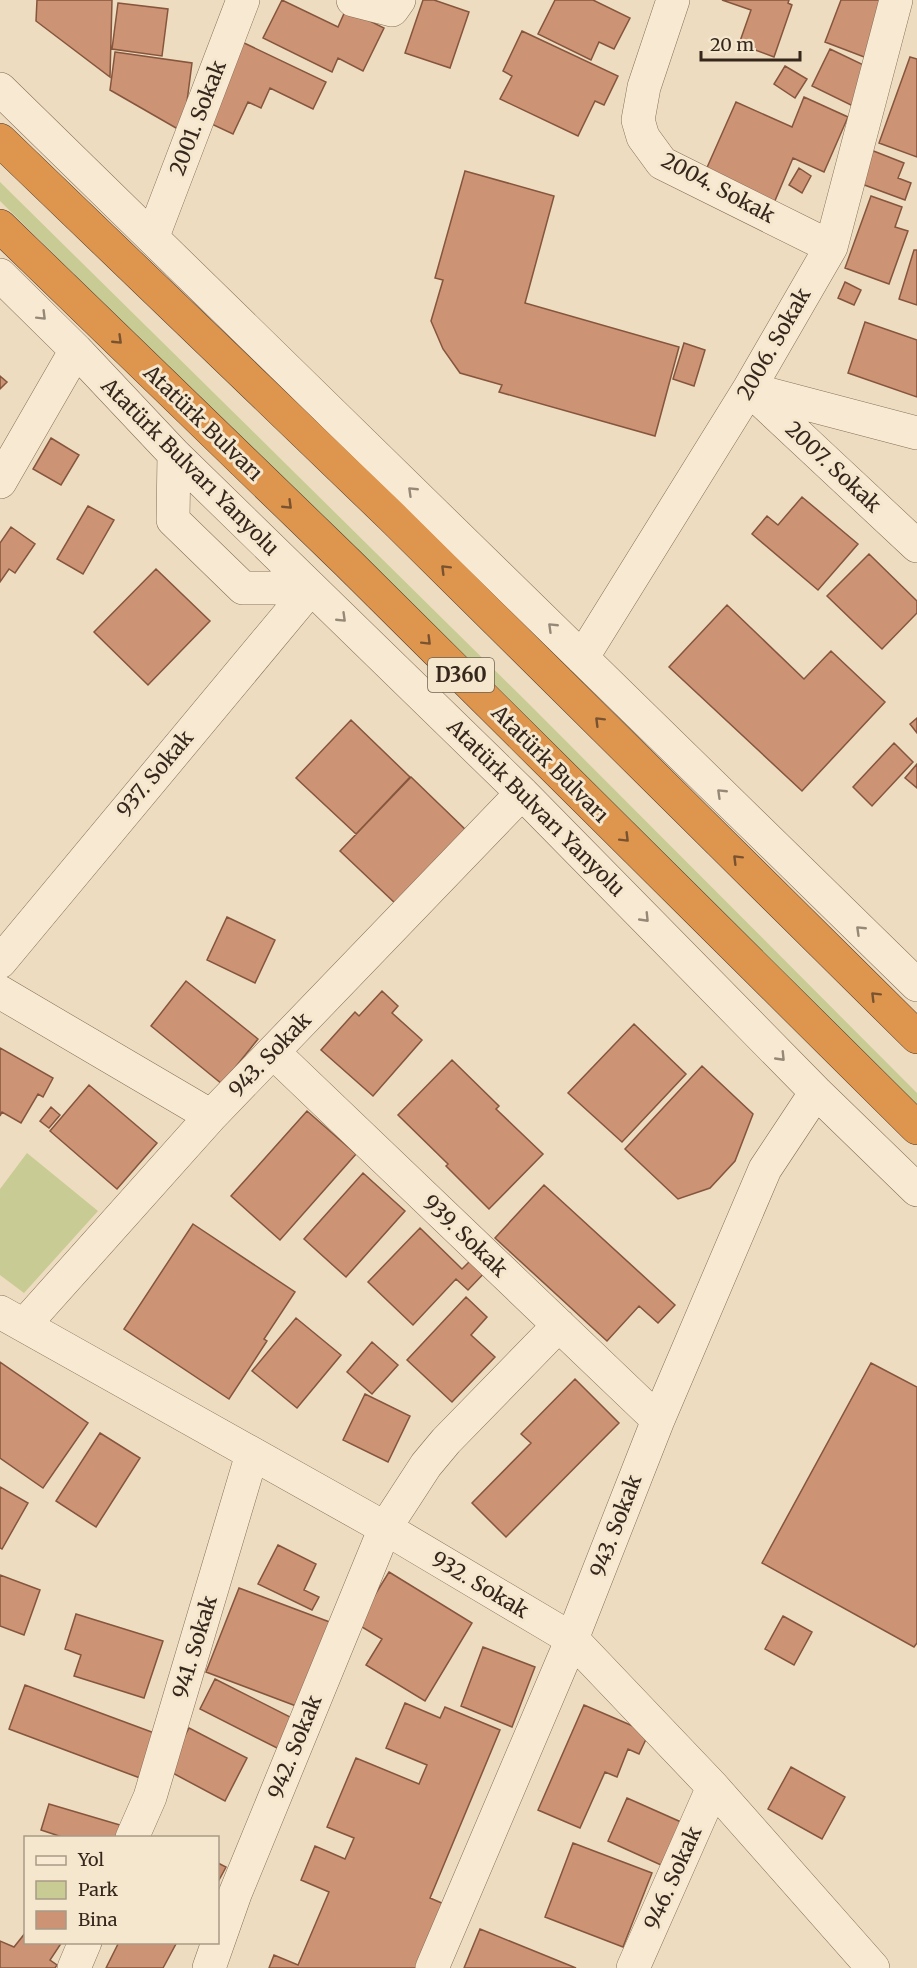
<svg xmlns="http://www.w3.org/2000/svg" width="917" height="1968" viewBox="0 0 917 1968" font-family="Merriweather,serif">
<rect width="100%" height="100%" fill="#eddcbf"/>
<path fill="#c8cb93" d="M0,182L526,701L917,1093V1117L516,711L0,201Z
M27,1153L98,1211L24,1293L0,1275V1189Z"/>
<path fill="#cc9374" stroke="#85553d" stroke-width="1.5" d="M37,0H112L110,77L36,21Z
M282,0L338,27L346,9L384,28L363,71L338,58L332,72L263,38Z
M423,0H434L469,12L450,68L405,53Z
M555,0H593L630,18L614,49L599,42L591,60L538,34Z
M722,0H789L788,3L792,5L774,57L739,44L751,10Z
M841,0H881L872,60L825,42Z
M118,3L168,9L162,56L112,49Z
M522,31L618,76L604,105L595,101L578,136L500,99L512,76L503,71Z
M242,42L326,82L313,109L270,88L261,108L248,102L233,134L205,121Z
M830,49L872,69L853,106L812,86Z
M115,52L192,63L183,132L110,90Z
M910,57L917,59V157L879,143Z
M785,66L807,79L795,98L774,84Z
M804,97L848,117L824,172L793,158L774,203L705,172L736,102L792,127Z
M871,150L904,163L898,178L911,183L905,200L859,183Z
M799,168L811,176L802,193L789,185Z
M465,171L554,196L525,303L679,347L655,436L499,392L502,385L460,373L443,349L431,321L443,280L435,278Z
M871,196L902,207L895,227L908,231L889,284L845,268Z
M914,250H917V305L899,299Z
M845,282L861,290L854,305L838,298Z
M865,322L917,340V397L848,373Z
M684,343L705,350L694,386L673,379Z
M0,376L7,382L0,389Z
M51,438L79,455L61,485L33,469Z
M802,497L858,544L818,590L752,534L767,516L778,525Z
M88,506L114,520L83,574L57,559Z
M11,527L35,544L15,573L9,569L0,582V543Z
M869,554L917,601V613L882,649L827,596Z
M156,569L210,621L148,685L94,632Z
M727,605L804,679L831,651L885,702L802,791L669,667Z
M917,718V733L910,724Z
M351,720L410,777L356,834L296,778Z
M894,743L913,762L872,806L853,787Z
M917,764V788L905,778Z
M411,777L468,832L398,906L340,851Z
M227,917L275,940L255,983L207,960Z
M186,981L258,1039L222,1084L151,1026Z
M382,991L398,1006L392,1013L422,1040L373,1096L321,1050L355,1012L359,1016Z
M634,1024L686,1074L622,1142L568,1093Z
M0,1048L53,1078L43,1097L38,1094L21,1123L2,1112L0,1116Z
M452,1060L499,1106L496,1109L543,1154L489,1209L446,1166L448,1164L398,1115Z
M702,1066L753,1114L735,1161L710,1188L678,1199L625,1149Z
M89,1085L157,1143L117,1189L50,1131Z
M51,1107L60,1115L49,1128L40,1121Z
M307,1111L356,1154L280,1240L231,1196Z
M363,1173L405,1211L346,1277L304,1239Z
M544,1185L675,1305L658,1323L639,1306L607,1341L495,1238Z
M193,1224L295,1292L264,1339L267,1341L229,1399L124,1329Z
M420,1228L462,1269L477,1254L490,1267L468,1290L456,1279L413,1325L368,1282Z
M466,1297L487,1317L471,1335L495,1357L452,1402L407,1360Z
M296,1318L341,1355L297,1408L252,1371Z
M372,1342L398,1365L372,1394L347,1372Z
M0,1362L88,1423L43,1488L0,1458Z
M871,1363L917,1387V1643L914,1647L762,1563Z
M575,1379L619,1423L506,1537L472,1503L531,1443L521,1434Z
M365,1394L410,1416L388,1462L343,1440Z
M100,1433L140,1458L96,1527L56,1501Z
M0,1487L28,1503L2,1549L0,1548Z
M278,1545L316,1564L304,1590L319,1597L312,1610L258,1584Z
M389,1572L472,1623L425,1701L366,1665L382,1639L357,1624Z
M0,1575L40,1590L24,1635L0,1626Z
M239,1588L335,1624L304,1709L206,1672Z
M76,1614L163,1641L144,1698L74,1676L81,1655L65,1649Z
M783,1616L812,1632L794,1665L765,1649Z
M483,1647L535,1667L512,1727L461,1706Z
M215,1679L302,1723L287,1753L200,1709Z
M25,1685L157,1734L140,1778L9,1729Z
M405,1703L440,1718L445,1707L500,1730L430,1898L451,1907L426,1968H269L274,1955L298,1965L329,1892L301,1880L315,1846L345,1859L354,1838L327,1827L356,1758L419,1784L427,1765L386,1748Z
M584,1705L649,1733L639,1754L628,1749L617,1777L605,1772L580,1828L538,1810Z
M189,1728L247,1758L225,1801L167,1770Z
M791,1767L845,1797L822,1839L768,1809Z
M627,1798L681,1822L661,1865L608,1841Z
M49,1804L120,1825L116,1838H65L41,1830Z
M573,1843L652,1873L623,1947L545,1917Z
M218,1863L226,1867L218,1882Z
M480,1929L576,1968H464Z
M26,1932V1942H62L50,1960L57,1965L55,1968H0V1941L14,1947Z
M119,1942H177L163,1968H106Z"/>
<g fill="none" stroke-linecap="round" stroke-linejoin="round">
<defs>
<path id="minor" d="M353,0L392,10L399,0
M673,0L644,87L638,120L643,137L662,163L831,247
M0,89L917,985
M153,236L243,0
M0,275L76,350L174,454L522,793L816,1092L917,1190
M749,389L917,546
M753,390L917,433
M174,454L173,520L243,588H311
M0,482L76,350
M582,658L749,389L831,247L896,0
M0,962L311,588
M0,992L211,1116
M273,1052L658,1420
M0,1312L385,1528L572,1639L713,1787L873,1968
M25,1324L211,1116L522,793
M132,1838L150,1797L252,1454
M74,1968L85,1942
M209,1968L235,1894L385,1528L426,1465L446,1441L559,1325
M432,1968L572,1639L658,1420L765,1169L816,1092
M633,1968L713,1787"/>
<path id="highway" d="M0,140L392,517L917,1037
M0,226L348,563L917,1128"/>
</defs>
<use href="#minor" stroke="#866d57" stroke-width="34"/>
<use href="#highway" stroke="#533c2c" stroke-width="34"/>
<use href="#minor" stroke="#f8ead2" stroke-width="33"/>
<use href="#highway" stroke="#de954e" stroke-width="33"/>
</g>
<defs><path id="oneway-chevron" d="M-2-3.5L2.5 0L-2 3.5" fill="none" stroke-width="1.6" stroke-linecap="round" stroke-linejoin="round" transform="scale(1.5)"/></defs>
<g stroke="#968877">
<use href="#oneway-chevron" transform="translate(42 316) rotate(45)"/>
<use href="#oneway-chevron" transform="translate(412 491) rotate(-136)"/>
<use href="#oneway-chevron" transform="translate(342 618) rotate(44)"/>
<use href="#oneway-chevron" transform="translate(552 627) rotate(-136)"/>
<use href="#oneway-chevron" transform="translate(721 793) rotate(-136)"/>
<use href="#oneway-chevron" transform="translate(645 918) rotate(46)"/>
<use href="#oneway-chevron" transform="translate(860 930) rotate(-136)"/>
<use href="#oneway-chevron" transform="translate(781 1057) rotate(46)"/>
</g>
<g stroke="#795330">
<use href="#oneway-chevron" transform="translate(118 340) rotate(44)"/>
<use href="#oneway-chevron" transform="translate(288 505) rotate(44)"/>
<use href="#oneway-chevron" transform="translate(445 569) rotate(-135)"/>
<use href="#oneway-chevron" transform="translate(427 641) rotate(45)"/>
<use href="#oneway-chevron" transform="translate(599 721) rotate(-135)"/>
<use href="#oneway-chevron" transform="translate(625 838) rotate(45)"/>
<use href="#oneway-chevron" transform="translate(737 859) rotate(-135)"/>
<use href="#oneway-chevron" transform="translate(875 996) rotate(-135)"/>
</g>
<g text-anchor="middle" stroke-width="6" stroke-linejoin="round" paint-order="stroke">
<rect fill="#f5e7ce" stroke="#6f6151" stroke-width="1.5" x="428" y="658" width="66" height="34" rx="4.5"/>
<g font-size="20" font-weight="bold" fill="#35271c">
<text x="461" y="682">D360</text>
</g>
<g font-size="21" fill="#35271c" stroke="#f5e7ce">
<text transform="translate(198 118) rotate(-69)" y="7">2001. Sokak</text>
<text transform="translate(718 188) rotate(28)" y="7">2004. Sokak</text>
<text transform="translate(774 344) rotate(-60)" y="7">2006. Sokak</text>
<text transform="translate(203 423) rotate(44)" y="7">Atatürk Bulvarı</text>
<text transform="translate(190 467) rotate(45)" y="7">Atatürk Bulvarı Yanyolu</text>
<text transform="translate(833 467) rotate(43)" y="7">2007. Sokak</text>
<text transform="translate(550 764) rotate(45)" y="7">Atatürk Bulvarı</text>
<text transform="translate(155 774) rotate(-50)" y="7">937. Sokak</text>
<text transform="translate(536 808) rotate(45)" y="7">Atatürk Bulvarı Yanyolu</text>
<text transform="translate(270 1055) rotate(-46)" y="7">943. Sokak</text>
<text transform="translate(465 1236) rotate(44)" y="7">939. Sokak</text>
<text transform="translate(616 1526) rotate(-69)" y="7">943. Sokak</text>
<text transform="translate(480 1585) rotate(31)" y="7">932. Sokak</text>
<text transform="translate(195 1647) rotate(-73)" y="7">941. Sokak</text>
<text transform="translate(295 1747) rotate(-68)" y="7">942. Sokak</text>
<text transform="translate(673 1878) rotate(-66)" y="7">946. Sokak</text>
</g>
</g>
<rect x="24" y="1836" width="195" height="108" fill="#f5e7ce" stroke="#a89a87" stroke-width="1.5"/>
<rect x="36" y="1856" width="30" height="9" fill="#f8ead2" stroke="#a89a87" stroke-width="1.5"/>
<text x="78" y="1866" font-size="18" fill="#35271c">Yol</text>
<rect x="36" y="1881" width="30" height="18" fill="#c8cb93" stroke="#a89a87" stroke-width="1.5"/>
<text x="78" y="1896" font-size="18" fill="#35271c">Park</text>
<rect x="36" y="1911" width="30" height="18" fill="#cc9374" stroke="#a89a87" stroke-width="1.5"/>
<text x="78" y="1926" font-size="18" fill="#35271c">Bina</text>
<path d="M701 51v9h99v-9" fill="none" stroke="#35271c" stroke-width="3"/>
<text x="710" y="51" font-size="18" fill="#35271c" stroke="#f5e7ce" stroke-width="4.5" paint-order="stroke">20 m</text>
</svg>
